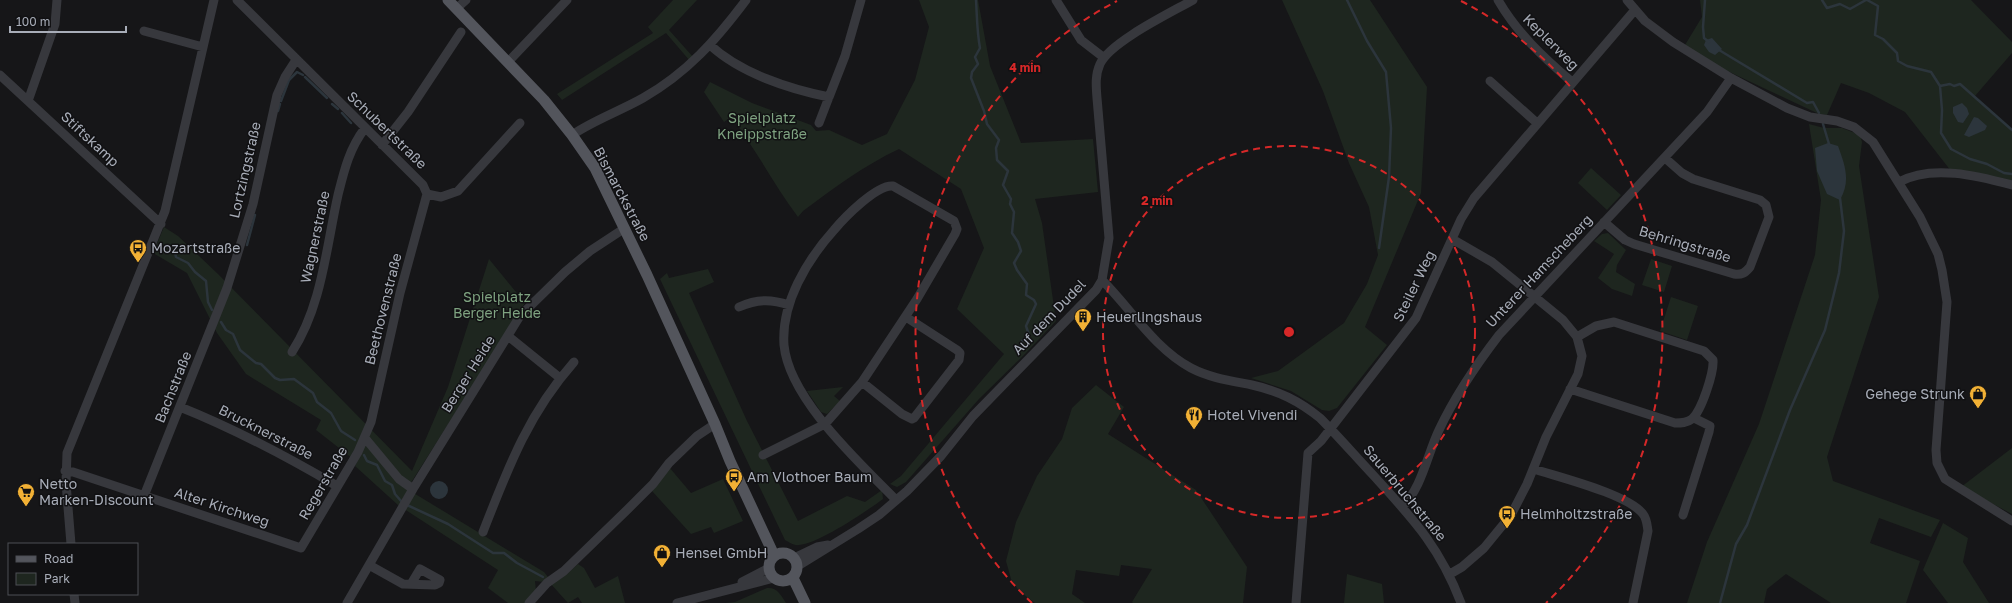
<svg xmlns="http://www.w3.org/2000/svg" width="2012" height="603" viewBox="0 0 2012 603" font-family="'Golos Text',sans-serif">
<rect width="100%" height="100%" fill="#161618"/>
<path fill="#1e261f" d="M673,0H697L669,30L694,58L690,61L666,33L562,100L557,94L653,33L648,27Z
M919,0H978L990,66L1021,143L1093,139L1098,192L1035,199L1042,223L1056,321L1024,355L979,399L906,482L897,487L890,484L901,476L1004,354L957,309L984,248L961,189L899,149C863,166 834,188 803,211L798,217C774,185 756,149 731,117L724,122L704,92L710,82L752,103L811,125L816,131L829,130L862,145L887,134L915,80L929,27Z
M1282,0H1370L1427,87L1421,193L1365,327L1387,345L1337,408L1329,411L1322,410L1291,391L1251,378L1278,371L1344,323L1367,284L1378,255L1369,207L1349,163L1323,91Z
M1700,0H1971L2012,42V53L1975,96L2012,130V184L1951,171L1905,112L1869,93L1841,83L1827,115L1819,114L1719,67L1685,45L1702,17Z
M1809,124L1824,128H1842L1860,135L1862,142L1859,166L1879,297L1827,457L1833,481L1940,520L1931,537L1879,518L1870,543L1920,561L1906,603H1831L1786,574L1767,589L1764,603H1687L1707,542L1759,424L1815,255L1821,200Z
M1591,168L1621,195L1607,210L1578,183Z
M164,227L178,236L218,274L412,471L448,387L489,259L525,303L407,489L544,572L548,577L544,582L535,581L536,591L525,603H508L488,588L498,570L398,505L355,466L357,462L316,430L321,420L246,374L217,333L187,273L153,253Z
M1608,233L1626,250L1617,265L1616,272L1635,284L1632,296L1612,289L1598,278L1614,254L1594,241L1602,234Z
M1651,259L1672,266L1664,292L1642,285Z
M708,269L714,282L689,293L747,421L798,521L847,496L865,502L882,490L883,499C867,511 818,544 799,545C794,546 789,542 785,540L660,279L667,273L669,278Z
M1671,297L1698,306L1687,340L1660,331Z
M1096,385L1124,407L1108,434L1196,490L1247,567L1243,603H1133L1132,602L1152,569L1121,565L1119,576L1076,570L1072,594L1085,603H1035L1019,591L1011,579L1006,561L1016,522L1037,476L1062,439L1072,408Z
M843,387L834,396L840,401L827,414L821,412L807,391Z
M2012,448V514L1961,487Z
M669,467L691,493L723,479L743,521L714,533L711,527L691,534L652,491Z
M1943,523L1968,538L1963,562L1989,603H1948L1923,570Z
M578,564L584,568L595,588L618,576L625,603H582L578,597L568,603L550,583L567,574Z
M1347,574L1382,584L1384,603H1344Z
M767,588C777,587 781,595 786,603H725L735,602Z"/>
<path fill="#2c353c" d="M1712,38L1722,49L1715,55L1709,52L1704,45L1706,40Z
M1962,103L1967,108L1969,114L1963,123L1958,122L1953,113V107Z
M1974,117L1978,118L1987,126L1985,130L1969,137L1964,135Z
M1828,143L1838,146C1845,165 1851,181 1840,200L1827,194L1817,171L1815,148Z
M430 490a9 9 0 1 1 18 0a9 9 0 1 1-18 0Z"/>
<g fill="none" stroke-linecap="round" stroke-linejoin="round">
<path stroke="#2c353c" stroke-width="2.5" d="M976,0C977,16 977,33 980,48L975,57L978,64L972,72L971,78L984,111L987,124L999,140L996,148L997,160L1008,171L1003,185L1011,199L1010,204L1014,212L1012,233L1018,242L1021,251L1014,263L1017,270L1027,284L1026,295L1034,300L1036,304L1026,326L1029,335L1022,341V345
M1347,0L1367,41L1386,72L1391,128L1389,177L1379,248
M1705,0L1703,27L1704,38L1709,42
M1822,0L1827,8L1840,4L1850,9L1866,0
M1867,0L1878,6L1875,35L1883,39L1897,53L1898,61L1907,66L1931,72L1940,86L1942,110L1941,133L1951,149L1970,159L1987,164L2004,173L2012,174
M1719,50L1807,103L1813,102L1819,113
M305,77L327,98
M1940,86L1950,84L1954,86L1960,84L2012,130
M281,101L289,80L297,72L303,75
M332,104L338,109
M278,111L280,104
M342,113L351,123
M1823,124L1829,144
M247,245L255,215
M174,248L176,257L188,263L195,272L206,281L208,302L212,310
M221,322L226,330L233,334L240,350L256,363L261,364L275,378L280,380L294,379L313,393L317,402L331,413L341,431L355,440
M364,455L367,461L377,465L385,481L392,485L395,494L401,501
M407,505L448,524L493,553H504L517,563L543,577
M1720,603L1736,544L1747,525L1790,410L1825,330L1839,273L1844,231L1840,198"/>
<path stroke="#37383d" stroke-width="9" d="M237,0L423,185L427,194L441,197L458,191L520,123
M1056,0L1081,40L1103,57
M1498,0C1517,33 1543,57 1572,82
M1627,0L1645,21L1673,42L1731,78L1787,108L1810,117L1837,121L1854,127L1873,142L1920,217L1938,254L1942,270L1947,302L1936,450L1937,463L1945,479L2012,521
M456,9L466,0
M144,31L203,47
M710,45C740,73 789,89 829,97L845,56L861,0
M509,61L567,0
M0,75L161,224
M1490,81L1537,123
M28,101L55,24L57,0
M819,123L829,97
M572,135C594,120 620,111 643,98C687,73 716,40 746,0
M382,145L408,112L461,32
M1899,182C1932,164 1978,176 2012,185
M1604,222L1625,240L1634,244L1734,274C1742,275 1745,273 1750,267L1769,217L1766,205L1760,200L1693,179L1682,173L1665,158
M1102,280C1131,309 1154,348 1191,368C1210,378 1232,381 1252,385C1279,391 1299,401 1320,418C1339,437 1356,457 1374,476C1413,519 1440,547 1461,603
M739,307C757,299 771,299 789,305
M508,336L560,378
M292,352C322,306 326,248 338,195C344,171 349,149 365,128
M862,382L902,414L912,419L914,418L959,360L960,353L957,350L906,317
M1570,389L1675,423C1681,423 1687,423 1692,419C1702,410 1714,372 1713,360L1704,351L1614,322L1596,326L1577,337
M180,407C235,429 286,456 337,486
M365,438L399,479L413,489
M763,455L825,424L862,382L917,299L955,234L957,229L954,221L893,186C877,184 844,218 834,230C807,260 781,303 784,345C789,399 860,463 896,500
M1534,469C1558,477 1628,494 1643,514C1647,519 1647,525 1648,531L1633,603
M65,471L73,472L301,548L358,452L371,422L400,293L427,194
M144,496L227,288L253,204L277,95L285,77L296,60
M1402,507C1422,488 1427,455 1439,430C1455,396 1476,365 1499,335L1707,112L1731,78
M1683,515L1709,432L1710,426L1694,418
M483,532C508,468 528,414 574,362
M71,544L66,483L67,453L165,211L214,0
M794,558L817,547L828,545
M369,565L403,584L435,585L439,583L440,580L420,569L411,584
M798,566L858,529L879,515L907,491L941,456L973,416L1096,290L1102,280L1109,238L1097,98C1096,86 1095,75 1100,64C1110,42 1170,13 1193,0
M1450,574L1462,567L1484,548L1511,515L1527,484L1546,437L1578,374L1582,356L1577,337L1563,320L1492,262L1452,239
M742,582L769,568
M74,594L75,603
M347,603L413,489L520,316L565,272L590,251L625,228
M529,603L547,583L564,571L628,509L653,484L669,463L697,436L715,424
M677,603L774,578
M1296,603L1308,453L1321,441L1416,318L1461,219L1474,198L1634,11"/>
<path stroke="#53555c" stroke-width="11" d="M448,0L544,100L572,135L595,168L647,275L715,424L730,461L774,555
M769 567a14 14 0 1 1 28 0a14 14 0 1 1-28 0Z
M793,578L805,603"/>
</g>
<g fill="none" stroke="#d62828" stroke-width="2" stroke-dasharray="7 5">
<circle cx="1289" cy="332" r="186"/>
<path d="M1032 603A373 373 0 0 1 1117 1M1461 1A373 373 0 0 1 1546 603"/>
</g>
<defs>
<symbol id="bus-pin" viewBox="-11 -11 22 30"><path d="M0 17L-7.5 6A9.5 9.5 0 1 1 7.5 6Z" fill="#f2b135" stroke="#111113"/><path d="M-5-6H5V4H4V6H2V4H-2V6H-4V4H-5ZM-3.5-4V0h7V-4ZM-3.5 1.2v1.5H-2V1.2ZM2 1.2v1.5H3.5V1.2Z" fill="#111"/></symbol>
<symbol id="building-pin" viewBox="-11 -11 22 30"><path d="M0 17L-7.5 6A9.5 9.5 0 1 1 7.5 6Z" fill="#f2b135" stroke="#111113"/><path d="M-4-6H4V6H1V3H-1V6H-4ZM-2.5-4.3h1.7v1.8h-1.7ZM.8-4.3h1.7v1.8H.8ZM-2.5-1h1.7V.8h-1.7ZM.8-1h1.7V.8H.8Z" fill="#111"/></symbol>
<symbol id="shop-pin" viewBox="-11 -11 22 30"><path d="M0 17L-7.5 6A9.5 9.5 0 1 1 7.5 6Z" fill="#f2b135" stroke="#111113"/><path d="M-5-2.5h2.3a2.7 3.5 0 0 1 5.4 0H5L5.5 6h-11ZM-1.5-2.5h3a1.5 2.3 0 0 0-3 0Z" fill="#111"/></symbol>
<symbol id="restaurant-pin" viewBox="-11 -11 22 30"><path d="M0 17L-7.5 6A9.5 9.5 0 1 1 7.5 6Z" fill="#f2b135" stroke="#111113"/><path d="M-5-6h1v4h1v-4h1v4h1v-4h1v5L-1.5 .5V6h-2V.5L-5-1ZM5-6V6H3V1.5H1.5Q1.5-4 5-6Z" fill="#111"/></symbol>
<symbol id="supermarket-pin" viewBox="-11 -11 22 30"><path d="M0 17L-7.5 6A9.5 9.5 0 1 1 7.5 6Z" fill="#f2b135" stroke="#111113"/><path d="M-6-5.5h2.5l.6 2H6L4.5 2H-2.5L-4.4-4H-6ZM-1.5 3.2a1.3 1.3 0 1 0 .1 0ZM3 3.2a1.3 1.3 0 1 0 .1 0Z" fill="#111"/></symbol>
</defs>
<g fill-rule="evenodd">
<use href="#bus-pin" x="128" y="238" width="20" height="27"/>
<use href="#building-pin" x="1073" y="307" width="20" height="27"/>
<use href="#shop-pin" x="1968" y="384" width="20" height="27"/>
<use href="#restaurant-pin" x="1184" y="405" width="20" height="27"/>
<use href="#bus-pin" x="724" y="467" width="20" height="27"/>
<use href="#supermarket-pin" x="16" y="482" width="20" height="27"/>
<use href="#bus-pin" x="1497" y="504" width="20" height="27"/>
<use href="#shop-pin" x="652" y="543" width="20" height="27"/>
</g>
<g text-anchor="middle" stroke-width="3" stroke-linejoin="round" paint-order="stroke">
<g font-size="14" fill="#a8adb8" stroke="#111113">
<text transform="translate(1551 42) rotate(45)" y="5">Keplerweg</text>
<text transform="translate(387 130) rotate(44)" y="5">Schubertstraße</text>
<text transform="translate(90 139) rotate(43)" y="5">Stiftskamp</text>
<text transform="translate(245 170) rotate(-77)" y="5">Lortzingstraße</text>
<text transform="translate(622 194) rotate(62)" y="5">Bismarckstraße</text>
<text transform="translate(315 237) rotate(-78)" y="5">Wagnerstraße</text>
<text transform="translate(1685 244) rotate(17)" y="5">Behringstraße</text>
<text transform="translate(1539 271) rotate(-47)" y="5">Unterer Hamscheberg</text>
<text transform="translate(1414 286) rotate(-64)" y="5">Steiler Weg</text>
<text transform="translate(383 309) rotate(-76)" y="5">Beethovenstraße</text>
<text transform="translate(1049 317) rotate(-46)" y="5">Auf dem Dudel</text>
<text transform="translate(468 374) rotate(-58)" y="5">Berger Heide</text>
<text transform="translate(173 387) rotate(-68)" y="5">Bachstraße</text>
<text transform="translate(266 432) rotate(27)" y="5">Brucknerstraße</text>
<text transform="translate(323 483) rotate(-60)" y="5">Regerstraße</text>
<text transform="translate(1405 493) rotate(50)" y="5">Sauerbruchstraße</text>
<text transform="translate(222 507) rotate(18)" y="5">Alter Kirchweg</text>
</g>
<g font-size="14" fill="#7fa381" stroke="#111113">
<text x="762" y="123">Spielplatz<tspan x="762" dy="16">Kneippstraße</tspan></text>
<text x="497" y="302">Spielplatz<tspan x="497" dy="16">Berger Heide</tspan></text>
</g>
<g font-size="14" fill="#a8adb8" stroke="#111113" text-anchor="start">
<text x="151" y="253">Mozartstraße</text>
<text x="1096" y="322">Heuerlingshaus</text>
<text x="1965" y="399" text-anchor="end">Gehege Strunk</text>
<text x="1207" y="420">Hotel Vivendi</text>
<text x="747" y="482">Am Vlothoer Baum</text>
<text x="39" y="489">Netto<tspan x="39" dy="16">Marken-Discount</tspan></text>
<text x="1520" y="519">Helmholtzstraße</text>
<text x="675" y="558">Hensel GmbH</text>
</g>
</g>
<circle cx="1289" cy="332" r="6" fill="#d62828" stroke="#111113" stroke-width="2"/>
<g font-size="12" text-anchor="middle" font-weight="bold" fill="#d62828" stroke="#111113" stroke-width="3" stroke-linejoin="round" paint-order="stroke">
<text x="1025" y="72">4 min</text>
<text x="1157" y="205">2 min</text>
</g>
<rect x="8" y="543" width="130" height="52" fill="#111113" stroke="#4d4f55"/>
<rect x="16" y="556" width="20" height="6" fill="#53555c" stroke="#4d4f55"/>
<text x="44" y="563" font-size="12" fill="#a8adb8">Road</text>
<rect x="16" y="573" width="20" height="12" fill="#1e261f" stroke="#4d4f55"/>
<text x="44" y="583" font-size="12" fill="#a8adb8">Park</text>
<path d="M10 26v6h116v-6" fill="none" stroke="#a8adb8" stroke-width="2"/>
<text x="16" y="26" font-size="12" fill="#a8adb8" stroke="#111113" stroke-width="3" paint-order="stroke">100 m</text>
</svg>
